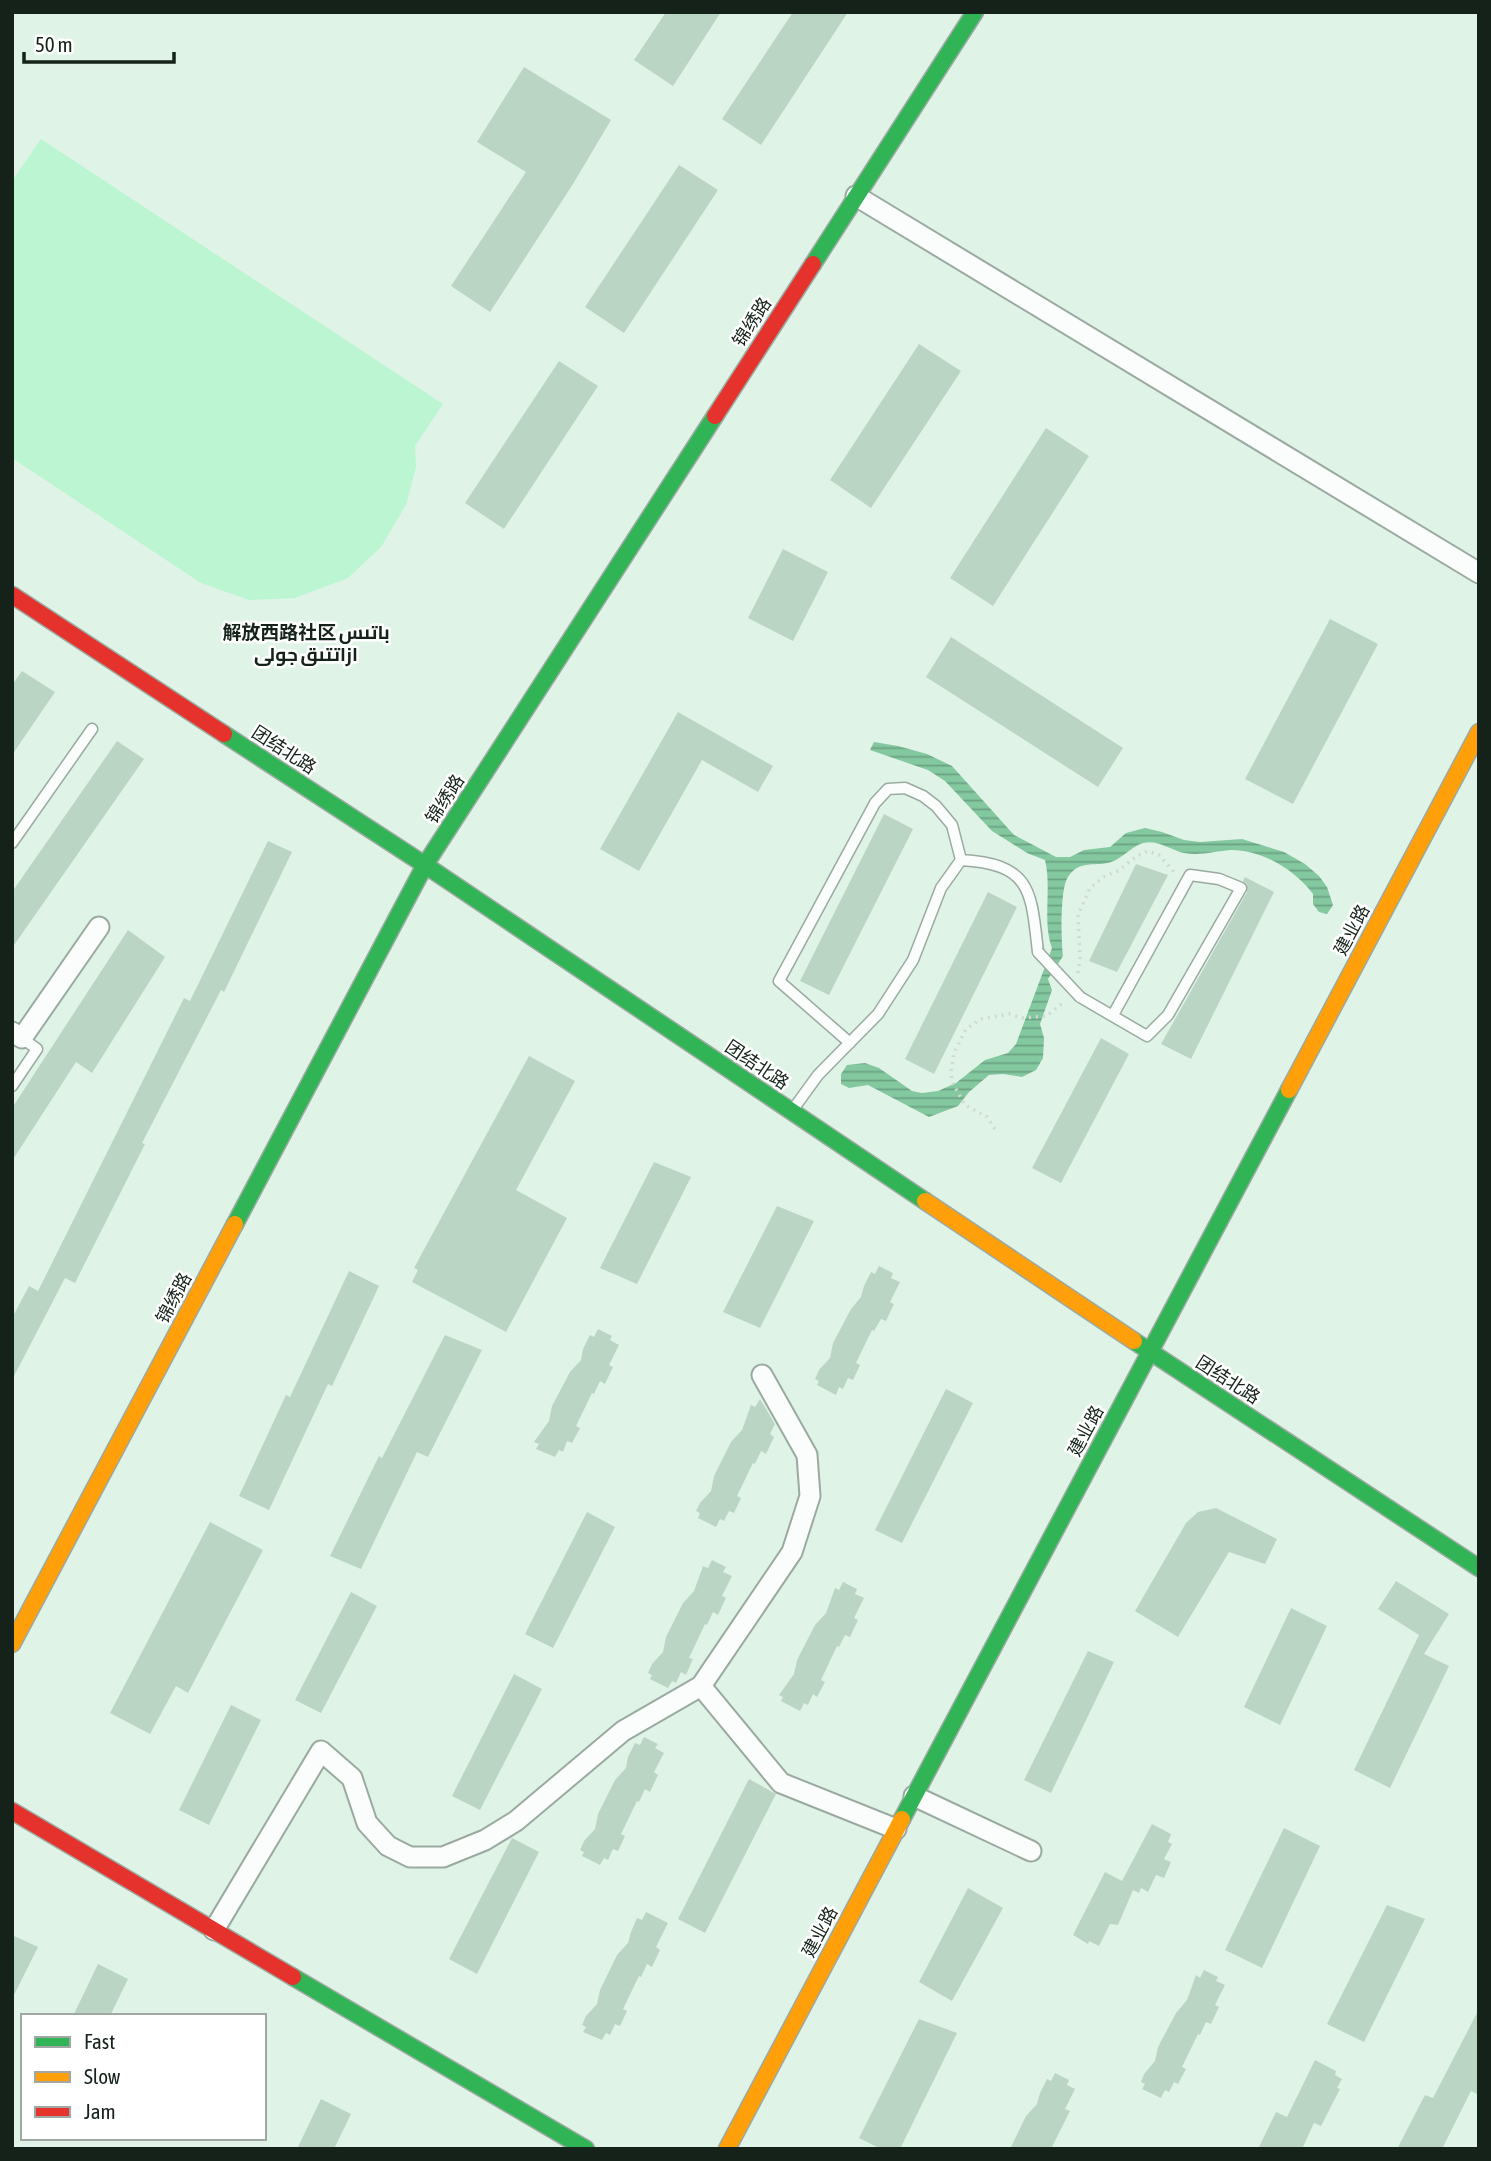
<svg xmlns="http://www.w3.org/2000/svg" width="1491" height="2161" viewBox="0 0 1491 2161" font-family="'Asap Condensed',Cairo,'Noto Sans SC',sans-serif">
<defs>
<pattern id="water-rules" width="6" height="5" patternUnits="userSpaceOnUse" patternTransform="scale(1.75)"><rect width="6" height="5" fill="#84c8a0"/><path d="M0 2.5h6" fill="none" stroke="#6ba282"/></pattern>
</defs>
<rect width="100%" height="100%" fill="#e0f3e7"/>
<path fill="#bbf5d2" d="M41,139L443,404L415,446L416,467L406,505L381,547L348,578L295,598L249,600L201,583L12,458V181Z"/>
<path fill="url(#water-rules)" d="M874,742L898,746L927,754L952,766L1014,835L1056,857H1070L1084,850L1110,847L1126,833L1145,828L1162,832L1184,840L1200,842L1242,839L1284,852L1305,864L1319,876L1327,887L1333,905L1327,914L1319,912L1313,904V894C1295,870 1263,850 1231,850C1215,851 1201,856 1184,853C1171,850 1157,839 1143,843C1132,846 1123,858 1111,862C1097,867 1079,859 1068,877C1060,888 1061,941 1063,956L1048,979L1052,990L1040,1024L1044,1038L1043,1058L1036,1070L1022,1077L1003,1074L989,1075L969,1092L958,1106L929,1117L868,1085L849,1088L841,1084V1074L847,1065L865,1063L879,1068L912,1091L922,1093L938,1091L956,1083L985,1060L1008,1053L1016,1044L1052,948C1042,920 1052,889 1045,860L1027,853L992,831L945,781L928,770L870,750Z"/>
<path fill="#bbd5c5" d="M666,12H721L673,86L634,60Z
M793,12H848L761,145L722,119Z
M524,67L611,120L573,184L490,312L451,286L526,172L477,142Z
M679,165L718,190L624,333L585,307Z
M919,344L961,371L871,508L830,480Z
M559,361L598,386L504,529L465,503Z
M1046,428L1089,456L993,606L950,578Z
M783,549L828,572L793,641L748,618Z
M1330,619L1378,644L1293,804L1245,779Z
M951,637L1123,748L1098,787L926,677Z
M22,671L55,692L12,755V685Z
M678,712L773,766L758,792L702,760L639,871L600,849Z
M117,741L144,759L12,948V892Z
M884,814L913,829L829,995L800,981Z
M268,841L292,852L224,992L221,990L142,1143L145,1144L75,1283L65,1278L12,1380V1318L29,1286L38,1291L184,998L190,1001Z
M1136,864L1168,875L1117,972L1089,961Z
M1245,877L1274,892L1191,1059L1161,1044L1247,892V884L1243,881Z
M988,892L1017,907L934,1074L905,1059Z
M128,930L165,957L92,1073L76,1062L12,1161V1108Z
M1101,1038L1129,1054L1061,1183L1032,1168Z
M529,1056L575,1081L516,1190L567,1218L506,1332L412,1282L418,1270L414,1268Z
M654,1162L691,1177L637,1284L600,1268Z
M777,1206L814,1221L760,1328L723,1312Z
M879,1266L893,1273L891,1278L900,1282L890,1302L894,1304L886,1321L881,1319L874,1331L872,1330L856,1363L860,1365L853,1380L848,1378L843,1389L839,1387L836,1395L817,1385L819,1381L815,1379L819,1370L830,1358L833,1343L851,1309L861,1297L864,1286L871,1272L875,1274Z
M349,1271L379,1286L332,1386L328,1384L269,1510L239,1496L286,1395L290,1397Z
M598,1329L612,1336L610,1340L619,1345L609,1365L613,1367L605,1384L600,1381L594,1394L592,1393L576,1426L580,1428L572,1443L567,1441L563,1452L559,1450L555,1457L536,1449L539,1444L534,1442L549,1421L552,1406L570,1372L581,1360L583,1349L590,1335L594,1337Z
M445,1335L482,1350L428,1457L417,1452L361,1569L330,1556L379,1456L382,1458Z
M946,1389L973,1403L902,1543L875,1530Z
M760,1399L775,1424L770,1434L774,1437L766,1454L761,1451L755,1464L753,1463L737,1496L741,1498L734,1513L729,1511L724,1521L720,1519L716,1527L698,1518L700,1513L696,1511L700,1503L711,1491L714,1476L731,1442L742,1430L751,1405L755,1407Z
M1216,1508L1277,1539L1265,1564L1229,1552L1178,1637L1135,1611L1186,1523L1198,1512Z
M587,1512L615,1527L553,1648L525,1634Z
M210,1522L263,1550L188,1693L176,1686L150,1734L110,1713Z
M712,1560L726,1567L723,1572L732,1576L722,1596L726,1598L718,1615L713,1612L707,1625L705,1624L689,1658L693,1659L686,1675L681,1672L676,1683L672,1681L668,1688L650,1679L652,1675L648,1673L652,1664L663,1652L666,1637L683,1603L694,1591L703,1566L708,1568Z
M1396,1581L1449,1614L1424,1654L1449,1666L1390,1788L1354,1770L1419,1635L1378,1609Z
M843,1582L857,1589L855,1594L864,1598L854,1618L858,1620L850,1637L845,1635L839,1647L837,1646L821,1680L825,1682L817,1697L813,1694L808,1705L804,1703L800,1711L781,1701L783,1697L779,1695L794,1674L797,1660L815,1625L826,1613L835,1588L839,1590Z
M351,1592L377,1606L321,1713L295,1700Z
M1291,1608L1327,1626L1280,1725L1244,1707Z
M1088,1651L1114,1662L1051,1793L1024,1780Z
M514,1674L542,1689L480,1810L452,1796Z
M231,1705L261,1720L209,1825L179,1810Z
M644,1737L658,1744L655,1748L664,1753L654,1772L658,1775L650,1792L645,1789L639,1802L637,1801L621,1834L625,1836L618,1851L613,1849L608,1860L604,1858L600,1865L582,1856L584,1852L580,1850L584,1841L595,1829L598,1814L615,1780L626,1768L628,1757L635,1743L640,1745Z
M749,1779L776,1794L705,1933L678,1919Z
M1152,1824L1171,1834L1168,1842L1172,1844L1164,1859L1171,1862L1164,1878L1156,1875L1148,1892L1141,1888L1139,1893L1133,1890L1118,1925L1110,1924L1099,1946L1089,1941L1088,1944L1073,1935L1105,1872L1122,1881Z
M1284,1828L1320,1846L1262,1968L1225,1950Z
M512,1838L539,1852L477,1974L449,1959Z
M968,1888L1003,1908L952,2001L919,1982Z
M1387,1905L1425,1919L1364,2042L1327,2024Z
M646,1912L668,1923L656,1947L660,1950L652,1967L647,1964L641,1977L639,1976L623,2009L627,2011L620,2026L615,2024L610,2035L606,2033L602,2040L583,2032L586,2027L582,2025L586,2016L597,2004L600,1990L617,1955L628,1943L631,1932L637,1918L642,1920Z
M12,1935L38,1947L12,1999Z
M98,1964L128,1979L110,2016H73Z
M1204,1970L1218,1977L1216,1981L1225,1985L1215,2005L1219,2007L1211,2024L1206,2022L1200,2035L1198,2034L1182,2067L1186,2069L1178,2084L1174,2082L1169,2092L1165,2090L1161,2098L1142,2089L1145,2084L1141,2082L1144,2074L1155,2061L1158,2047L1176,2013L1187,2000L1196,1975L1200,1978Z
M1479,2009V2095L1471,2091L1442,2149H1397L1425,2095L1433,2098Z
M919,2019L957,2033L900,2149H881L859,2138Z
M1315,2060L1336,2071L1335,2075L1342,2079L1337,2088L1340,2089L1321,2126L1314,2123L1302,2149H1258L1276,2112L1287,2117Z
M1055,2073L1069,2080L1067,2085L1075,2089L1065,2109L1070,2111L1051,2149H1010L1026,2116L1037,2104L1040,2093L1047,2079L1051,2081Z
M321,2099L351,2114L334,2149H297Z"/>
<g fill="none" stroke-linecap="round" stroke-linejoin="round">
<defs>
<path id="lane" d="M12,843L92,729
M1080,997L1147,1036L1168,1015L1241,888L1219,879L1190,875L1113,1015
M850,1043L779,981L875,803L888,789L905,788L923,796L936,806L952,825L961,860
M12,1086L37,1049L22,1038
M794,1108L818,1075L878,1014L913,960L941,888L961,860C1032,864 1031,891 1038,952"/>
<path id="street" d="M856,196L1479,573
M12,1032L22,1038L99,927
M701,1686L781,1783L896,1829
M914,1796L1031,1851
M214,1930L321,1751L352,1778L367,1823L388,1846L410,1857H443L485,1840L516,1821L623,1731L701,1686L792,1552L810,1496L807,1455L762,1375"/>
<path id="fast" d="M813,264L975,12
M224,734L425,865L925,1201
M235,1224L425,865L715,416
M1134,1341L1479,1568
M902,1819L1289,1090
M293,1977L586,2149"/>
<path id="slow" d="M1289,1090L1479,732
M925,1201L1134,1341
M12,1644L235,1224
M727,2149L902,1819"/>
<path id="jam" d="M715,416L813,264
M12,595L224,734
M12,1811L293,1977"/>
</defs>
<use href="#lane" stroke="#9baaa1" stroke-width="13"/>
<use href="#street" stroke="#9baaa1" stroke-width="23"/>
<use href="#fast" stroke="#9baaa1" stroke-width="19"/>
<use href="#slow" stroke="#9baaa1" stroke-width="19"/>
<use href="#jam" stroke="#9baaa1" stroke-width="19"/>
<path stroke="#d2d9d4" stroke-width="3.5" stroke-dasharray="2 5" stroke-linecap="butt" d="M1078,973L1080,958L1078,915L1090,888L1105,876L1118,871L1137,856L1148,851L1159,855L1174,872
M995,1129L987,1117L965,1105L952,1082L951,1071L954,1053L966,1029L981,1019L1009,1014L1022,1018L1047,1016L1065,1001"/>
<use href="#lane" stroke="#fafdfb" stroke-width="10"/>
<use href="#street" stroke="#fafdfb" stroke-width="19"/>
<use href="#fast" stroke="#30b455" stroke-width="16"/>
<use href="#slow" stroke="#ff9f0a" stroke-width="16"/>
<use href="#jam" stroke="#e5322d" stroke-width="16"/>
<defs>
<path id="lane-bridge" d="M1038,952L1080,997"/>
</defs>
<use href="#lane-bridge" stroke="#9baaa1" stroke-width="13" stroke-linecap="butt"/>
<use href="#lane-bridge" stroke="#fafdfb" stroke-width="10"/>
</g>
<g text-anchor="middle" stroke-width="5" stroke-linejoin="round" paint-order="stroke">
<g font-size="18" fill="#15221a" stroke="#fff">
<text transform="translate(752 322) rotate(-57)" y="6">锦绣路</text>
<text transform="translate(284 750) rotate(33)" y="6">团结北路</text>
<text transform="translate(445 799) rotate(-57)" y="6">锦绣路</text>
<text transform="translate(1352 930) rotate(-62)" y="6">建业路</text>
<text transform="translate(757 1065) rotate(34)" y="6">团结北路</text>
<text transform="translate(174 1298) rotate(-62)" y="6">锦绣路</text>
<text transform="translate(1228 1380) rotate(33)" y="6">团结北路</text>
<text transform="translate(1086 1431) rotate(-62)" y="6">建业路</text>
<text transform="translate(820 1932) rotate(-62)" y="6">建业路</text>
</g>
<g font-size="19" font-weight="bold" fill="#15221a" stroke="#fff">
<text x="306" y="639">解放西路社区 باتىس<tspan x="306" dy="22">ازاتتىق جولى</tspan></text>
</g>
</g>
<rect width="1491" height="2161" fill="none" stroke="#15221a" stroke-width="28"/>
<rect x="21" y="2014" width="245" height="126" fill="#ffffff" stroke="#a1a7a3" stroke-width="2"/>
<rect x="35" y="2037" width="35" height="10" fill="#30b455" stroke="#a1a7a3" stroke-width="2"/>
<text x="84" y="2049" font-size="21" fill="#15221a">Fast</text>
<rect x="35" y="2072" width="35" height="10" fill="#ff9f0a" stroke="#a1a7a3" stroke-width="2"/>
<text x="84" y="2084" font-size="21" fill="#15221a">Slow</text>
<rect x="35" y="2107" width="35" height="10" fill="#e5322d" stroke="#a1a7a3" stroke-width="2"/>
<text x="84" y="2119" font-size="21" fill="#15221a">Jam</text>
<path d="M24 52v10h150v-10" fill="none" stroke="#15221a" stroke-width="3.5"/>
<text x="35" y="52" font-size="21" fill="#15221a" stroke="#ffffff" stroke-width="5" paint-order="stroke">50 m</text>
</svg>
